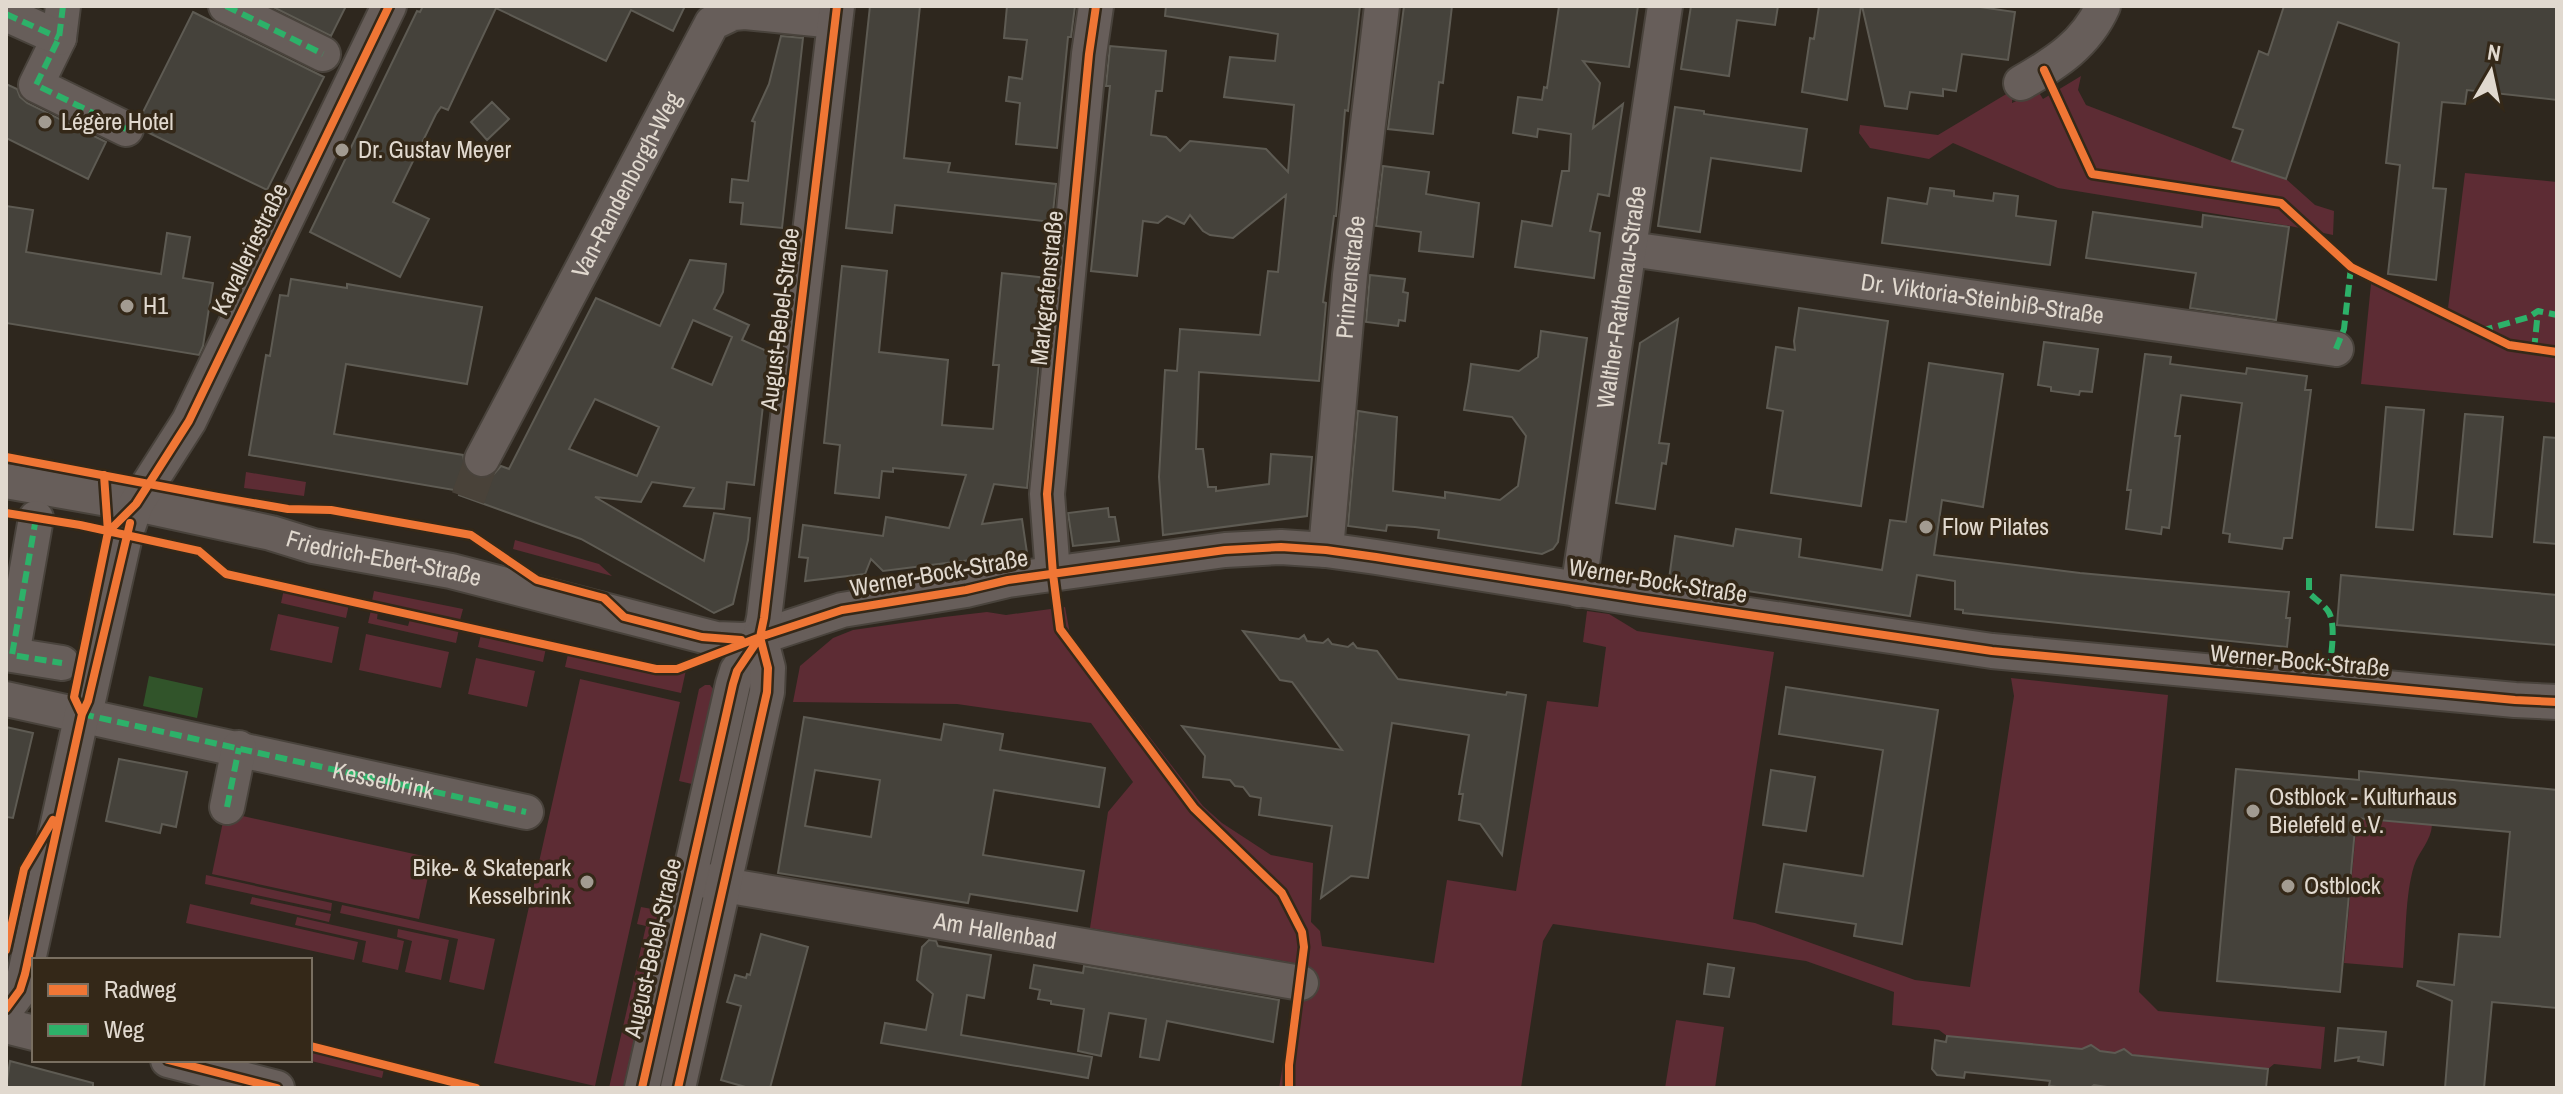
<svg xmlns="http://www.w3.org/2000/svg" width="2563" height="1094" viewBox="0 0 2563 1094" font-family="'Archivo Narrow',sans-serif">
<rect width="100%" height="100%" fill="#2e271e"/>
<path fill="#5d2c34" d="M2081,76L2078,90L2086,105L2232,161L2286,179L2315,205L2334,211L2333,235L2290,226L2058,188L1953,143L1929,159L1870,148L1859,133L1860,125L1938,135L2013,90L2012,103L2038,91L2043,99Z
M2465,173L2557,182V403L2361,384L2372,274L2448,308Z
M246,472L306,482L304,496L244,488Z
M515,540L599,564L612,576L513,549Z
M284,589L349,604L346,618L281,603Z
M374,591L463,609L460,620L372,601Z
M1065,607L1070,634L1203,806L1222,823L1271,855L1313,863L1311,922L1320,931L1322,946L1434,963L1447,880L1516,891L1547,701L1598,707L1606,647L1583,642L1587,611L1609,614L1637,631L1774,652L1733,919L1755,923L1915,980L1970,987L2012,708L2014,696L2011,678L2168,695L2139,992L2158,1011L2325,1027L2321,1069L2274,1064L2268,1069L2129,1054L2124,1049L2118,1053L1947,1036L1939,1030L1892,1025L1894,992L1806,961L1553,924L1543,941L1521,1088H1279L1300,964L1090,928L1108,812L1133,782L1091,723L957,704L793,702L800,666L833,638L853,630L944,617L987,612L1006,615Z
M371,610L378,611L377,619L408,626L410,619L459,629L456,643L368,623Z
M278,614L339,627L332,663L270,650Z
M366,634L449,652L441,688L359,670Z
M481,634L546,648L543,662L478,647Z
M568,654L661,675H674L686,670L681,693L565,667Z
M476,658L535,671L527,707L468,694Z
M580,679L680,702L595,1086L494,1063Z
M705,685H710L713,689L692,784L679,781L699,689Z
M225,812L432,858L419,919L212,874Z
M2357,819L2432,825C2431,841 2419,851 2414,866C2405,895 2406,937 2403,968L2344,963Z
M206,875L332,903L331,911L205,884Z
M252,897L331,914L329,922L250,904Z
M190,904L358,942L354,960L186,923Z
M342,905L495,939L484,990L449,982L458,939L340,913Z
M641,907L663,911L623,1088H609L646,926L637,924Z
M297,917L404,941L398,970L362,962L366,941L295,925Z
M398,929L449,940L441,980L405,972L412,941L397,937Z
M1676,1020L1724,1027L1715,1088H1665Z
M310,1050L384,1069L382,1078L307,1060H310Z"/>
<path fill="#31542a" d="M149,676L203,688L197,718L143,706Z"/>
<path fill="#45423b" stroke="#5e5b53" stroke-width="2" fill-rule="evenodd" d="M271,6H346L331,36Z
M423,6H685L673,31L631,10L606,61L496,8L448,110L441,107L436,114L393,202L429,219L400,277L310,232L417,11L420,12Z
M870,6H920L904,158L950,163L948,172L1056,184L1052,222L895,205L892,233L846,228Z
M1007,6H1075L1071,37H1068L1057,148L1016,144L1020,103L1006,101L1009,77L1022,79L1027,40L1004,38Z
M1166,6H1360L1348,111L1345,110L1336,216H1334L1323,302L1326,303L1319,381L1199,372L1196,449H1203L1208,487H1216V491L1269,484L1271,454L1312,457L1307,516L1163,535L1159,477L1165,370L1177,371L1180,329L1260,335L1268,271L1278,272L1286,195L1233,238L1210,235L1203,231L1190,215L1184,224L1167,216L1158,223L1143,221L1137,276L1091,271L1110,86H1106L1110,46L1166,51L1162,91H1156L1151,135L1166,137L1180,151L1190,141L1266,149L1288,172L1294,105L1224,97L1230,57L1275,61L1278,34L1165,16Z
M1404,6H1452L1443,83L1439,82L1433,134L1388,129Z
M1559,6H1638L1629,67L1583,61L1600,83L1593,128L1623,104L1609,196L1598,194L1590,231L1600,233L1594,278L1515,267L1522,221L1552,226L1562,171H1569L1571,134L1538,129L1537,137L1513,133L1518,97L1542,100L1544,87L1547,88Z
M1691,6H1778L1775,25L1737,20L1729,76L1681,69Z
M1819,6H1861L1847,100L1802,92L1810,38L1814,39Z
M1862,6H1973L2015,12L2008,60L1962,54L1956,91L1943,89V96L1910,92L1907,109L1885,106Z
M2284,6H2557V100L2467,90L2465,104L2442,102L2433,188L2446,189L2436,280L2388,274L2400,165L2386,163L2399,43L2338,22L2286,179L2232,161L2243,130L2233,127L2259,51L2268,55Z
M193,12L324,77L267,190L145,131L141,116Z
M781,36L803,38L782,228L741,224L743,203L730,202L732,179L748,181L755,122L752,121L769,84Z
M6,84L17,89L20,97L27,103L106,142L88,179L6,138Z
M492,102L509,119L487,140L471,122Z
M1675,107L1704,111V114L1807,129L1801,171L1711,158L1700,232L1658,226Z
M1383,166L1429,172L1426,194L1479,203L1473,257L1419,251L1421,232L1376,226Z
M1930,188L1954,191V196L1993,201L1994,193L2018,196L2016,216L2056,221L2050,265L1882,243L1888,198L1927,204Z
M6,206L33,210L26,252L161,274L167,233L190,237L183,278L213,283L203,346L199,355L6,323Z
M2093,212L2202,227L2203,215L2289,227L2276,320L2190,308L2196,273L2086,258Z
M690,260L726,264L723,292L714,309L749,325L742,340L769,352L754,485L727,482L724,509L684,506L694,488L652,482L641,502L595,497L704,561L714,513L750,518L748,540L733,604L714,613L581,539L459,495L460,491L249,455L266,355L270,356L280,295L288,296L291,279L347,288V284L482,307L467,384L346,364L334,434L463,455L466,470L473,477L484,479L493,475L501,466L509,469L596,298L660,326ZM693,320L732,337L712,385L672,368ZM595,399L659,427L637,476L569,449Z
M842,266L887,271L879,352L948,360L942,425L993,429L999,365H993L1002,273L1047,278L1027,488L994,484L982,524L1022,519L1027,553L883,571L871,559L865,574L805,581L808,558L799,557L803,525L883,536L886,517L949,528L966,475L893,468V472L882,471L879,498L835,493L840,445L824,443Z
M1370,275L1405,279L1403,292L1408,293L1405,321L1399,320L1398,326L1366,322Z
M1799,308L1888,321L1861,506L1771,493L1783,411L1767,408L1776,347L1795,350L1794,341Z
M1678,319L1659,443L1669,444L1666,464L1662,463L1655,509L1616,503L1640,343Z
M1541,331L1587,338L1558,542L1553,549L1542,554L1438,538L1439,530L1415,527L1387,525L1386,531L1348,526L1358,411L1397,417L1393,491L1445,498V492L1500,500L1518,486L1526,436L1512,417L1464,410L1469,381L1471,364L1519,371L1538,357Z
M2044,342L2098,349L2092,392L2080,391L2079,395L2051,391V387L2038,385Z
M2145,354L2171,357L2170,364L2246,374L2247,368L2307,376L2305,390H2311L2292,538H2284L2282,549L2229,542L2230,534L2223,533L2242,403L2181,395L2175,436H2180L2169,528L2162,527L2161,534L2126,529L2131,490H2127Z
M1929,363L2003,374L1983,507L1942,500L1934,555L2080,573L2289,592L2286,618H2290L2287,647L1963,613V610L1955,609V581L1917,575L1910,616L1669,579L1675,536L1733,546L1736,529L1801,539L1799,557L1882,570L1890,520L1906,522Z
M2386,407L2424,410L2413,530L2376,527Z
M2465,414L2503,417L2492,537L2454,534Z
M2544,437L2557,438V544L2534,542Z
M1108,508L1109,517H1115L1119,541L1073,546L1068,513Z
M2341,575L2557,595V645L2337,625Z
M1243,631L1299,639L1304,635L1307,641L1323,643L1328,639L1332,644L1348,647L1353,643L1357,648L1377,651L1398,679L1506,695L1507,692L1526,695L1502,855L1480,824L1459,820L1463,794H1459L1469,735L1392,723L1368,878L1351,876L1321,898L1332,826L1259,815L1261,798L1250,796L1243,787L1235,786L1230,780L1203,777L1205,756L1182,726L1342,750L1292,682L1280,680Z
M1786,687L1938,710L1902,944L1854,936L1856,924L1776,912L1784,864L1863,876L1883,750L1779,734Z
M804,717L941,740L944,724L1003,734L1000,750L1105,768L1099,807L994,790L983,855L1084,871L1077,911L970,894L968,903L778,873ZM815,770L880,780L871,837L805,826Z
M6,727L33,733L13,818L6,817Z
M119,759L187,772L176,827L162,824L160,833L106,821Z
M2236,769L2359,780V771L2557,790V1008L2492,1002L2484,1088H2445L2452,1001L2417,986L2418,981L2454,985L2459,934L2500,937L2510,832L2356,818L2340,992L2217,981Z
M1771,770L1815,777L1806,831L1763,825Z
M761,934L808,947L770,1088H749L721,1080L741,1006L727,1002L735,975L746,978L747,974L750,975Z
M929,940L936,941L938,946L991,955L984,998L967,995L961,1035L1092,1057L1088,1078L881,1043L885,1023L926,1030L933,994L917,980L922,947Z
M1708,964L1734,968L1729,997L1704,994Z
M1034,965L1083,973L1084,966L1279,1000L1273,1042L1167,1021L1159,1060L1140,1057L1146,1019L1109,1013L1101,1056L1078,1051L1084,1009L1051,1004V1001L1038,999L1040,990L1030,988Z
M2338,1028L2386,1032L2383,1065L2358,1061L2359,1057L2335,1061Z
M1947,1036L2082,1049L2091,1045L2100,1051L2115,1053L2124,1049L2132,1055L2268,1069L2266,1088H2114L2094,1085L2090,1088H2065L2049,1086L2050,1081L1965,1072L1964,1078L1937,1075L1932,1069L1935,1040L1946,1042Z
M10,1061L93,1083V1088H6Z"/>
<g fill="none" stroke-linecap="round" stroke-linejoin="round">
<path stroke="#494239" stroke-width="34" stroke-dasharray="34 17" stroke-linecap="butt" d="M468,498L482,459"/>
<defs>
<g id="minor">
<path d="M63,6L59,38L36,85L126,129"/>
<path d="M226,6L323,54"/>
<path d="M6,14L59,38"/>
<path d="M2021,83C2056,63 2086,44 2103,6"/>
<path id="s1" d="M1630,249L2336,349"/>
<path id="s2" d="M482,459L712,23L733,13L745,12L835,21"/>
<path id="s3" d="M6,481L136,504L271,533L313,546L451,571L716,639L744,640L760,637L842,610L966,590L1008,580L1225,550L1281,547L1326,550L1376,557L1641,599L1992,651L2515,700L2557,702"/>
<path d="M36,518L12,655L62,663"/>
<path id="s4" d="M1326,550L1350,275L1382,6"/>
<path d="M1053,574L1047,494L1089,54L1096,6"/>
<path id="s5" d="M1578,590L1665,6"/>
<path id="s6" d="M6,699L526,812"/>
<path d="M227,807L239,748"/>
<path id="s7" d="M690,877L724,885L1301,983"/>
<path d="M6,1009L20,990L25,974L82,714L88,701L125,536L136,504L189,421L389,6"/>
<path d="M6,1026L34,1033"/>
<path d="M168,1060L277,1088"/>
<path d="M642,1088L733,684L737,671L760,637L764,618L837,6"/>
<path d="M678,1088L767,692L768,668L760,637"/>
</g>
</defs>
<use href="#minor" stroke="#49433c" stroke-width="38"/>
<use href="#minor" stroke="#675e5a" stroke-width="34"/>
<path stroke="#2db169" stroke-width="6" stroke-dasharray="12 6" stroke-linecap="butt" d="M63,6L59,38L36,85L126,129
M226,6L323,54
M6,14L59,38
M2481,331L2529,317L2538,311L2557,315
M2336,349L2344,329L2351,267
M2534,350L2538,311
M36,518L12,655L62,663
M2309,578V593C2315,599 2323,604 2328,611C2338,625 2329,665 2328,683
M82,714L526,812
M227,807L239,748"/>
<defs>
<path id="cycleway" d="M1096,6L1089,54L1047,494L1053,574L1060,629L1194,808L1282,893L1302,932L1304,947L1289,1065V1088
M2044,70L2092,174L2281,203L2351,267L2509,345L2557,352
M6,457L218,497L288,509L331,510L471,535L537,580L604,598L624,617L702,637L741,640
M6,513L80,525L199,551L226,574L656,669H677L760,637L842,610L966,590L1008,580L1225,550L1281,547L1326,550L1376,557L1641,599L1992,651L2515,700L2557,702
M108,532L136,504L189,421L389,6
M82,714L74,697L108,532L104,475
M6,950L24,869L53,820
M6,1009L20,990L25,974L82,714L88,701L130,523
M310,1046L476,1088
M168,1060L277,1088
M642,1088L733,684L737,671L760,637L764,618L837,6
M678,1088L767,692L768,668L760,637"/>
</defs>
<use href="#cycleway" stroke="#342818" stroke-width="13"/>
<use href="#cycleway" stroke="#f07635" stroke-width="8"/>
</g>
<g fill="#a29b91" stroke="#342818" stroke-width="3">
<circle cx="45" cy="122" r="8"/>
<circle cx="342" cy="150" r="8"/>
<circle cx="127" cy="306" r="8"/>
<circle cx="1926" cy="527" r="8"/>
<circle cx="2253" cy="811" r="8"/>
<circle cx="587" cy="882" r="8"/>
<circle cx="2288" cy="886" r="8"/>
</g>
<g text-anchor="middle" stroke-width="7" stroke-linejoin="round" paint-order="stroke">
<g font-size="24" fill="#e1d9cf" stroke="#342818" text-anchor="start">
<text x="61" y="130">Légère Hotel</text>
<text x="358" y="158">Dr. Gustav Meyer</text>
<text x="143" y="314">H1</text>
<text x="1942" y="535">Flow Pilates</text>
<text x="2269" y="805">Ostblock - Kulturhaus<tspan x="2269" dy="28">Bielefeld e.V.</tspan></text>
<text x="571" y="876" text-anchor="end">Bike- &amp; Skatepark<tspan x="571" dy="28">Kesselbrink</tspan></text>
<text x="2304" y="894">Ostblock</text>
</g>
<g font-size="24" fill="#e1d9cf" stroke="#342818">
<text dy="8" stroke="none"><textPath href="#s2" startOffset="310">Van-Randenborgh-Weg</textPath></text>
<text transform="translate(250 249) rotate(-64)" y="8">Kavalleriestraße</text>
<text dy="8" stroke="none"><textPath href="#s4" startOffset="274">Prinzenstraße</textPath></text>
<text transform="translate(1047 288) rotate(-84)" y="8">Markgrafenstraße</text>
<text dy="8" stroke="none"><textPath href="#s5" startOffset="296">Walther-Rathenau-Straße</textPath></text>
<text dy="8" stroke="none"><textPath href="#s1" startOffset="356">Dr. Viktoria-Steinbiß-Straße</textPath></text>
<text transform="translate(780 319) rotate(-83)" y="8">August-Bebel-Straße</text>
<text dy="8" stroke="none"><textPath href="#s3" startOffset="386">Friedrich-Ebert-Straße</textPath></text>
<text transform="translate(939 573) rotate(-10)" y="8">Werner-Bock-Straße</text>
<text transform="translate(1658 581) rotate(9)" y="8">Werner-Bock-Straße</text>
<text transform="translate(2300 661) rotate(5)" y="8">Werner-Bock-Straße</text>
<text dy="8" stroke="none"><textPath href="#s6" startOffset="386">Kesselbrink</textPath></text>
<text dy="8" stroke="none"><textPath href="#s7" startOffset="310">Am Hallenbad</textPath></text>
<text transform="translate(653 948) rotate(-77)" y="8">August-Bebel-Straße</text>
</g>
</g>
<rect width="2563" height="1094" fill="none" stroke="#e1d9cf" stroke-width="16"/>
<rect x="32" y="958" width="280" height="104" fill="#342818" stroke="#796f61" stroke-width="2"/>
<rect x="48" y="984" width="40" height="12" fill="#f07635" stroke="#796f61" stroke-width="2"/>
<text x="104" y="998" font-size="24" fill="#e1d9cf">Radweg</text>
<rect x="48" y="1024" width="40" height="12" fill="#2db169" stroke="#796f61" stroke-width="2"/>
<text x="104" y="1038" font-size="24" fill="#e1d9cf">Weg</text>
<g transform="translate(2491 72) rotate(9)" stroke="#342818" stroke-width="6" paint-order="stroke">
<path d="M0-6L14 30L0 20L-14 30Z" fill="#e1d9cf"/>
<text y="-12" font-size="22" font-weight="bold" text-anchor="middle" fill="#e1d9cf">N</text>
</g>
</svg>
